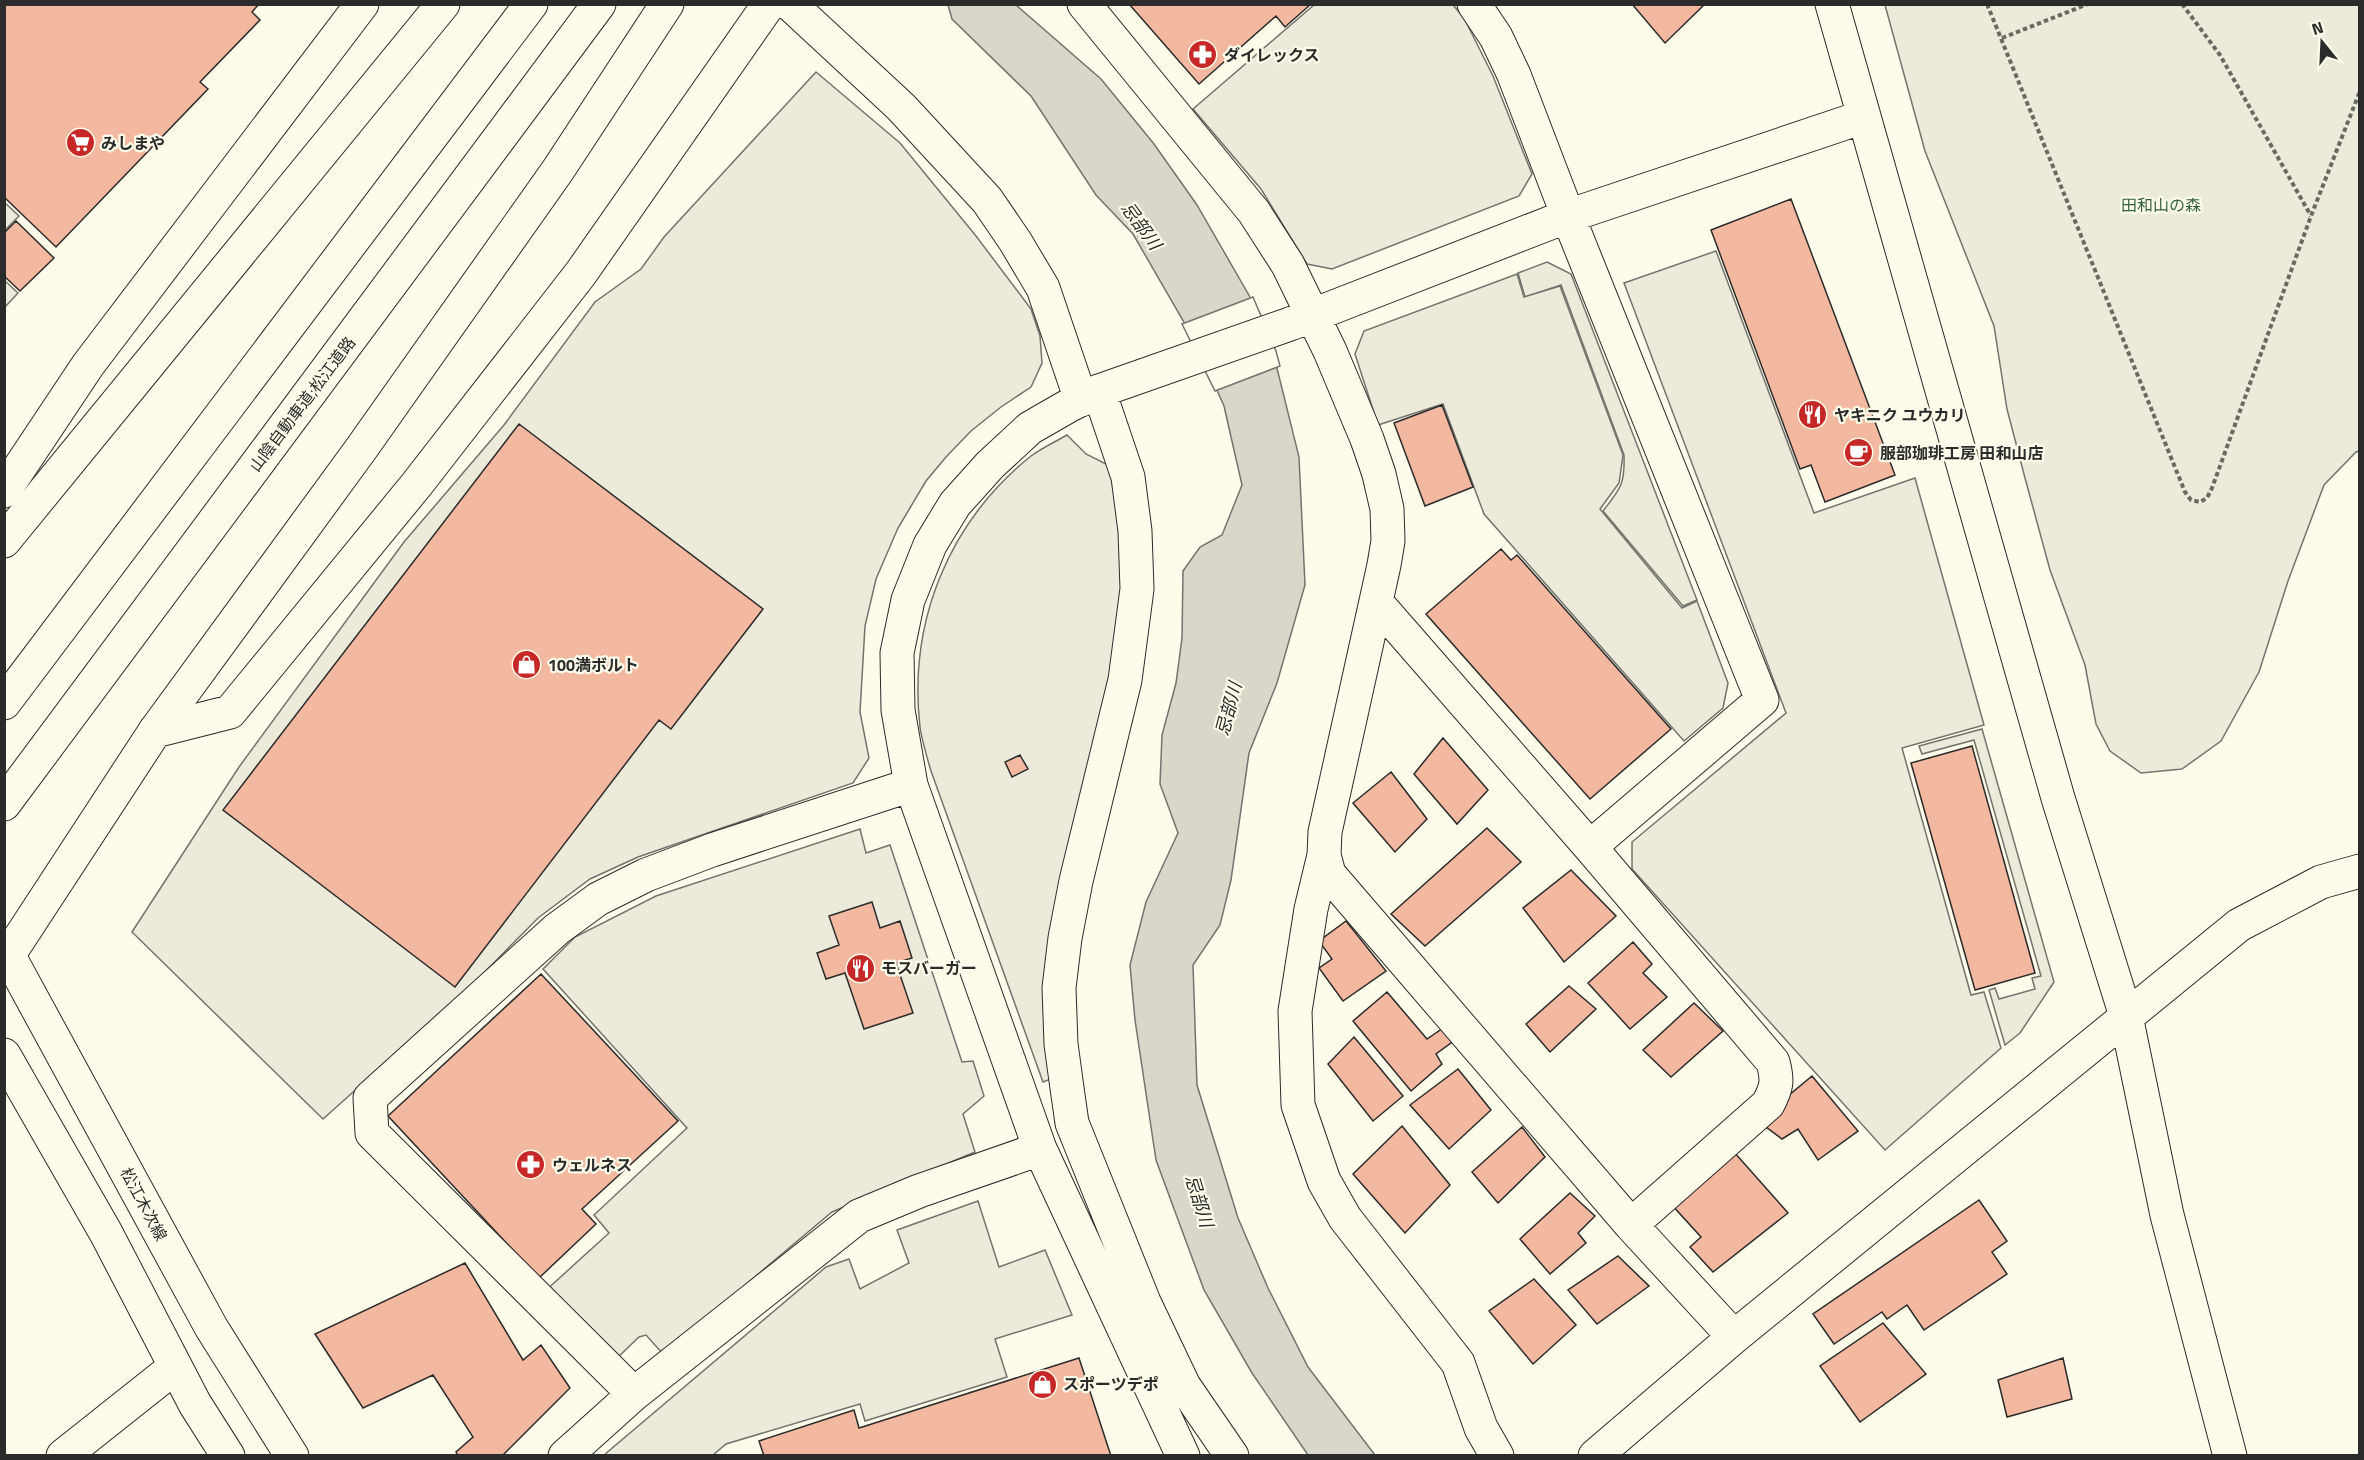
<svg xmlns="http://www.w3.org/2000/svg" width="2364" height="1460" viewBox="0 0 2364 1460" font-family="'Titillium Web','Noto Sans JP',sans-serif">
<rect width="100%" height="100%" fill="#fdfbea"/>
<path fill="#ecebdb" stroke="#74746e" stroke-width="1.5" d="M1885,5H2359V451L2356,452L2324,485L2288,581L2259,672L2221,741L2182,769L2141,773L2110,751L2096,724L2085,665L2050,570L2025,478L2007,409L1994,326L1925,151Z
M1547,262L1571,274L1697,600L1683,606L1603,511C1621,488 1625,484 1624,455L1561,285L1525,297L1518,273Z
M1067,435L1086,454L1108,465L1118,501L1123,606L1056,1077L1043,1082L931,771C927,757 922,741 920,727C908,621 949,522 1031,456C1042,448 1055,442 1067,435Z
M1982,729L2054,982L2020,1033L2005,1045L1989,990L1995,988L1999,999L2035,989L2032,978L2041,976L1974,740L1922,754L1919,746Z"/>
<path fill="#eceadb" stroke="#74746e" stroke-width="1.5" d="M1314,5H1453L1464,18L1493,76L1532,174L1519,196L1332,269L1307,264L1261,189L1193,109Z
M816,72L900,143L976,236L1031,309L1040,336L1042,363L1031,387L1001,407L971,431L946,457L926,481L898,528L876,579L865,626L860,712L869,758L853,783L638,857L590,879L538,918L466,991L323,1119L132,932L239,767L404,542L504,425L595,302L641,269L664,237Z
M5,203L19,216L5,230L4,229Z
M1716,251L1814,513L1915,478L1984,725L1902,748L1971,995L1984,992L2001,1048L1885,1150L1632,869V842L1786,713L1624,283Z
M1517,274L1524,297L1560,286L1623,455L1619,483L1600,509L1682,608L1697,601L1728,683L1723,708L1684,741L1484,514L1443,404L1378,425L1355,354L1364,331Z
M4,280L18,293L5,307H4Z
M860,829L866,853L890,845L962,1062L973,1061L984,1096L963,1114L975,1152L832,1212L663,1354L646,1335L639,1337L616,1359L543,1293L609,1233L594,1215L687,1128L543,969L575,937L656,896Z
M978,1201L999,1267L1045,1250L1072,1315L995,1339L1007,1377L865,1421L860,1404L726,1444L713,1455H604L826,1267L849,1259L860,1289L909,1263L897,1230Z"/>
<path fill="#d8d7c9" stroke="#74746e" stroke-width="1.5" d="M948,5H1016L1101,79L1154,144L1197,205L1250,297L1273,352L1299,457L1305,585L1277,683L1249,753L1231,880L1220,925L1193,965L1197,1085L1238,1218L1268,1288L1308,1367L1375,1455H1308L1252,1373L1204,1290L1156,1160L1135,1020L1130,965L1146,902L1178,833L1160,784L1162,735L1176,683L1182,638L1183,571L1200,547L1222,535L1242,485L1224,406L1196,343L1133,234L1096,195L1031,96L952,19Z"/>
<path fill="#fdfbea" stroke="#74746e" stroke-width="1.5" d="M1253,297L1276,351L1280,366L1215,391L1182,324Z"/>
<path fill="#f2b8a0" stroke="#2b2b2b" stroke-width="1.5" d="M4,4H259L252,12L260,20L200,82L208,89L56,247L4,197Z
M1129,4H1311L1285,27L1276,16L1199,84Z
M1632,4H1705L1665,43Z
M1791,199L1895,475L1825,502L1811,465L1800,469L1711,230Z
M16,221L54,258L20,291L4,276V233Z
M1442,405L1473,487L1425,506L1394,423Z
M519,424L763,609L671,729L659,720L455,987L223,810Z
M1501,549L1511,560L1517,555L1671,729L1590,799L1426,614Z
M1443,738L1488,790L1457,824L1414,774Z
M1972,746L2035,973L1975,990L1911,763Z
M1020,755L1028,769L1012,777L1005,762Z
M1391,772L1427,819L1395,852L1353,803Z
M1487,828L1521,862L1425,946L1391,914Z
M1571,870L1616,916L1564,962L1523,908Z
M872,902L880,928L900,921L912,958L896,963L913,1013L864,1029L845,973L826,979L817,953L839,945L829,916Z
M1346,921L1386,971L1343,1001L1319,968L1332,959L1319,941Z
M1633,942L1652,964L1643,973L1667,997L1630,1029L1588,983Z
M541,974L678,1121L582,1209L596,1224L539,1278L388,1116Z
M1569,986L1596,1009L1550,1052L1526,1024Z
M1387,992L1427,1039L1446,1026L1455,1040L1436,1054L1442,1064L1411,1091L1353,1021Z
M1694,1003L1723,1031L1671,1077L1643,1050Z
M1354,1037L1403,1096L1373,1121L1328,1064Z
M1458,1069L1491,1110L1449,1149L1410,1105Z
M1812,1076L1858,1131L1818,1160L1798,1129L1782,1139L1758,1121Z
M1402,1126L1450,1185L1405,1233L1353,1174Z
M1522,1127L1545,1157L1498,1203L1472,1172Z
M1734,1152L1788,1213L1713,1272L1690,1247L1701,1237L1671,1204Z
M1570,1193L1595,1216L1578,1233L1586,1243L1550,1274L1520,1239Z
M1979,1200L2007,1241L1992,1252L2007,1274L1924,1330L1907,1305L1887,1319L1882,1312L1834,1344L1813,1314Z
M1618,1256L1649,1286L1597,1324L1568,1290Z
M465,1263L523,1360L541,1345L570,1388L502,1456H458L456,1452L473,1437L433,1375L363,1408L315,1334Z
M1534,1279L1576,1325L1533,1364L1489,1311Z
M1883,1323L1926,1374L1860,1422L1820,1366Z
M1079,1358L1111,1456H764L759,1441L854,1410L859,1428Z
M2063,1358L2072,1399L2007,1417L1998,1380Z"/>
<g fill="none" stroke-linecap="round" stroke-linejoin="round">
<defs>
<path id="minor" d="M790,4L901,107L987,200L1015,241L1043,288L1081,400
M1084,4L1254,212L1288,265L1330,351L1367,439L1379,474L1387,509L1388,541L1384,565L1325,832L1324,855L1329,874L1631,1225L1734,1337
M1474,4L1496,37L1514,75L1568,216L1762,700L1590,847
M1832,4L2058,798L2126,1016L2167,1215L2230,1456
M1099,391L1128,477L1135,531L1137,589L1125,680L1076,881L1065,938L1059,988L1061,1044L1067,1088L1072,1123L1144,1302L1184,1386L1232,1456
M4,491L88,365L362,4
M1377,603L1590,847L1773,1062C1778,1081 1777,1087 1768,1104L1631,1225
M1324,855L1311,909L1295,1011L1298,1105L1324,1181L1345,1218L1458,1363L1481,1428L1497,1456
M4,962L155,731L230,712L417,484L581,273L769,4
M634,1394L372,1133L370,1098L557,929L598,899L646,875L712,850L911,785
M63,1456L175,1367
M565,1456L634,1394L859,1216L919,1191L1040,1149
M1183,1456L1040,1149L911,785L898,710L897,653L908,600L930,545L955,504L990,465L1030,428L1070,405L1099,391L1290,324L1568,216L1863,117
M1595,1456L1734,1337L2239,925L2321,882L2360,871"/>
<path id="major" d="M4,947L211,1327L292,1456
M4,1055L106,1233L195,1404L228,1456"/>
<path id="highway" d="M4,541L443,4
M4,703L531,4
M155,731L361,449L558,170L667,4
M4,804L599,4"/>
</defs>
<use href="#minor" stroke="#2b2b2b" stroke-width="35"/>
<use href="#major" stroke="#2b2b2b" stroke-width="35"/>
<use href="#highway" stroke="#2b2b2b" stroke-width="35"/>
<path stroke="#6a6964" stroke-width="4" stroke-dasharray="4.5 3" stroke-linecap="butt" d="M1987,4L2185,492L2191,500L2200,502L2207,498L2212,488L2311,216L2360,91
M2182,4L2220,55L2311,216
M2002,38L2088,4"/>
<use href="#minor" stroke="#fdfbea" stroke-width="33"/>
<use href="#major" stroke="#fdfbea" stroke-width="33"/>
<use href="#highway" stroke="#fdfbea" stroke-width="33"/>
</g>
<defs>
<symbol id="pharmacy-disc" viewBox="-11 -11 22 22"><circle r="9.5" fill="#c62828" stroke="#fdfbea"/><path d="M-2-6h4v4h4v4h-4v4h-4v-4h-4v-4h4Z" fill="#fff"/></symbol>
<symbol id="supermarket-disc" viewBox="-11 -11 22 22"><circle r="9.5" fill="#c62828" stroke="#fdfbea"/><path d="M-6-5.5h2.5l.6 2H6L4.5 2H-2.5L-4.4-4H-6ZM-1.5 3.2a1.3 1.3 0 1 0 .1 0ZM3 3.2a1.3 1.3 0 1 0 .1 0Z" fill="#fff"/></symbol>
<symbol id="restaurant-disc" viewBox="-11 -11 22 22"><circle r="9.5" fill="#c62828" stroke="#fdfbea"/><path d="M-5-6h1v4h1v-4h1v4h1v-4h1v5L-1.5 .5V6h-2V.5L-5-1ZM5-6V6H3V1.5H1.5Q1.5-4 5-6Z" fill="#fff"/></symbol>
<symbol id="cafe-disc" viewBox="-11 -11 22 22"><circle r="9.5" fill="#c62828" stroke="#fdfbea"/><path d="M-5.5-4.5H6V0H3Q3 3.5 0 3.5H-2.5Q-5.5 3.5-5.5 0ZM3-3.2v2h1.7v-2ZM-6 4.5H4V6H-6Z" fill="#fff"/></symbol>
<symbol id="shop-disc" viewBox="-11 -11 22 22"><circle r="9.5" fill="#c62828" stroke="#fdfbea"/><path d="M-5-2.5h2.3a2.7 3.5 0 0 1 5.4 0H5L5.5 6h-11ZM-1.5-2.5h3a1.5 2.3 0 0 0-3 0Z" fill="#fff"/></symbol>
</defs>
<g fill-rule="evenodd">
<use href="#pharmacy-disc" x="1186" y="38" width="33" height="33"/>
<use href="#supermarket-disc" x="64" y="126" width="33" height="33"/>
<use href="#restaurant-disc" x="1796" y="398" width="33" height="33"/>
<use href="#cafe-disc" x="1842" y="436" width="33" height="33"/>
<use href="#shop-disc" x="510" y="648" width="33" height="33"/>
<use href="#restaurant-disc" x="844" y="952" width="33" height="33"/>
<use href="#pharmacy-disc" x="514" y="1148" width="33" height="33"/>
<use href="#shop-disc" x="1026" y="1368" width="33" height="33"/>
</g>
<g text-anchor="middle" stroke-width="4.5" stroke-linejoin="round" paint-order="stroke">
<g font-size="16" font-weight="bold" fill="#2b2b2b" stroke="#fdfbea" text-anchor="start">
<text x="1224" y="61">ダイレックス</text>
<text x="101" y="149">みしまや</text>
<text x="1834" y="421">ヤキニク ユウカリ</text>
<text x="1880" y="459">服部珈琲工房 田和山店</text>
<text x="548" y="671">100満ボルト</text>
<text x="881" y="974">モスバーガー</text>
<text x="552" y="1171">ウェルネス</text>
<text x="1063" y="1390">スポーツデポ</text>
</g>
<g font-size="16" fill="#34623c" stroke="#fdfbea">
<text x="2161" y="211">田和山の森</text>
</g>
<g font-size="16" fill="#2b2b2b" stroke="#fdfbea">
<text transform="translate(302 404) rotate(-53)" y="6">山陰自動車道;松江道路</text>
<text transform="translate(144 1204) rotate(62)" y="6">松江木次線</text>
</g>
<g font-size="18" font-style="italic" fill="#2b2b2b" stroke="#fdfbea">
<text transform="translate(1141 226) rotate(54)" y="6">忌部川</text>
<text transform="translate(1229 709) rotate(-75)" y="6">忌部川</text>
<text transform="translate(1199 1201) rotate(73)" y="6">忌部川</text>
</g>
</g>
<rect width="2364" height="1460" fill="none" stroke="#2b2b2b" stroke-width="12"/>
<g transform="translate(2322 42) rotate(342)" stroke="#fdfbea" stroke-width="4.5" paint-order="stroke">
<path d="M0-4.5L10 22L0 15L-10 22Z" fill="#2b2b2b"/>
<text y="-9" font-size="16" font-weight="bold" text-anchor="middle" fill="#2b2b2b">N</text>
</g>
</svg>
